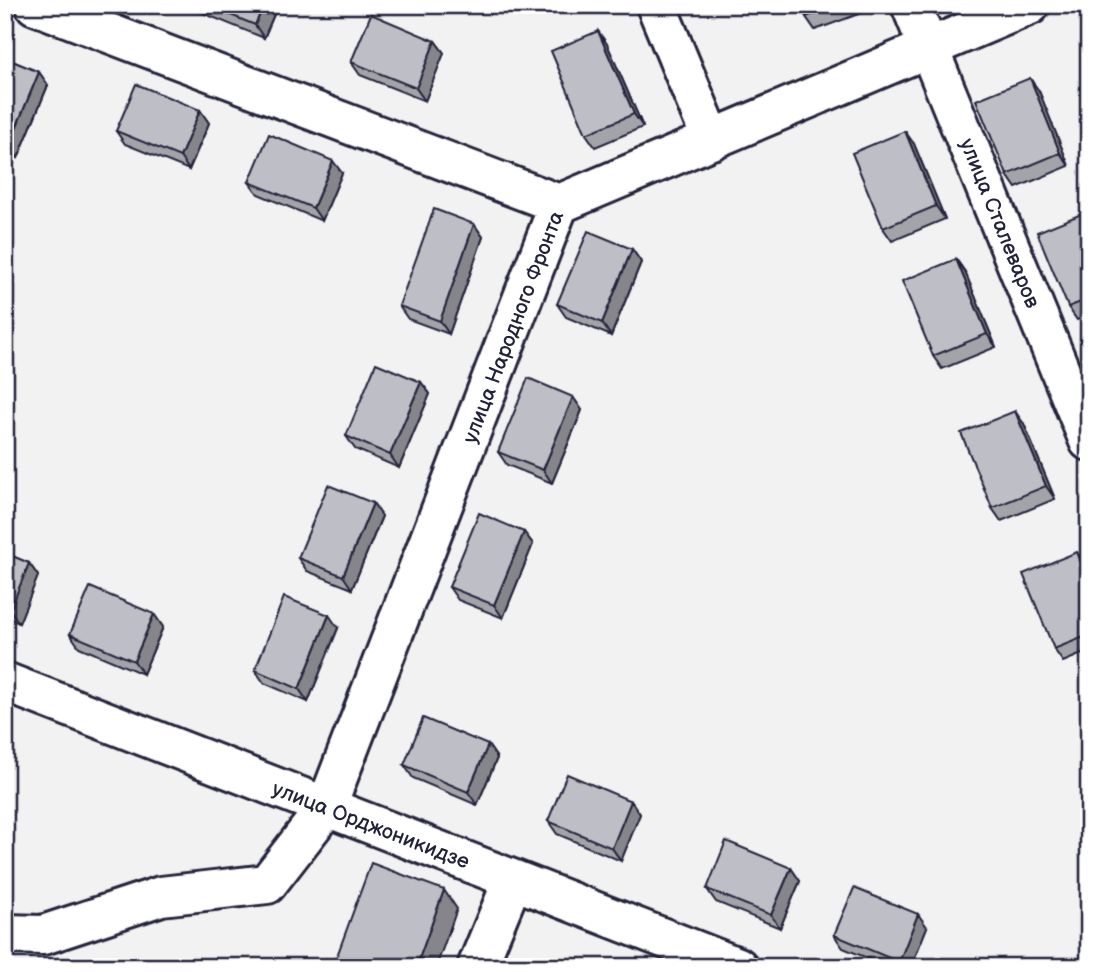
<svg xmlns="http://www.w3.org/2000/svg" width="1094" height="972" viewBox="0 0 1094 972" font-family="'Balsamiq Sans',sans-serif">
<rect width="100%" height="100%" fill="#f2f2f3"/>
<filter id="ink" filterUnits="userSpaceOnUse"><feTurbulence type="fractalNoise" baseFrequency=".0143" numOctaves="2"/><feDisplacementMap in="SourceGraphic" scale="14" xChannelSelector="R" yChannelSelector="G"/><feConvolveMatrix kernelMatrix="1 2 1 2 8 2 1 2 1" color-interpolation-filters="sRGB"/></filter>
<g filter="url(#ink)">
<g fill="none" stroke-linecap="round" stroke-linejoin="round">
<defs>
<path id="minor" d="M35,5L559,204
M656,5L712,140
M911,5L1089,441
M5,682L738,967
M5,934L43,935L161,896L267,884L326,808L559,204L1030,5
M477,967L513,880"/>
</defs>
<use href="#minor" stroke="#22223b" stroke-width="44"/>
<use href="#minor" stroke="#fff" stroke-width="38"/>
</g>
<path fill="#a3a3aa" stroke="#22223b" stroke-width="2" d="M195,5H278L264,38L200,12Z
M802,5H865L867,11L815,30L806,17Z
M598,31L607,44L643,127L595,147L586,134Z
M435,41L444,53L425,101L360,75L351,62Z
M5,58L39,72L48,85L18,158L5,153Z
M1039,91L1069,166L1016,188L1007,175Z
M200,110L209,123L189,170L125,144L116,131Z
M914,144L945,219L892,241L883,228Z
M342,173L322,221L258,194L249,182Z
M1089,211V315L1077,320L1068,307Z
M474,224L483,237L449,334L408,319L399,306Z
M632,249L641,262L611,336L566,317L557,304Z
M956,259L965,272L996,347L942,369L933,356Z
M421,382L430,394L399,468L355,449L346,436Z
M573,397L582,410L552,483L507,465L498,452Z
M1024,424L1055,499L1001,521L992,508Z
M373,503L382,516L352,589L307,571L298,558Z
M524,532L533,544L503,618L458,600L449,587Z
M5,553L29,563L38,576L19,623L5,617Z
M1086,565L1089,571V651L1063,662L1054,649Z
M154,614L163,627L143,674L79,647L70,634Z
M338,628L308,702L264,683L255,670Z
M488,745L497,758L477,805L413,778L404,765Z
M631,801L640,814L621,861L557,834L548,821Z
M791,868L800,881L780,928L716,902L707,889Z
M927,927L911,967H889L843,948L834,935Z"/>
<path fill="#85858b" stroke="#22223b" stroke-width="2" d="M264,5H278L264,38L255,25Z
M598,31L607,44L643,127L634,114Z
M435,41L444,53L425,101L416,88Z
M39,72L48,85L18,158L9,145Z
M1030,78L1039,91L1069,166L1060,153Z
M200,110L209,123L189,170L180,157Z
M905,131L914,144L945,219L936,206Z
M333,161L342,173L322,221L313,208Z
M5,196L13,207L5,226Z
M474,224L483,237L449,334L440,321Z
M632,249L641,262L611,336L602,323Z
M956,259L965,272L996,347L987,334Z
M421,382L430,394L399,468L390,455Z
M573,397L582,410L552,483L543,470Z
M1015,411L1024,424L1055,499L1046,486Z
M373,503L382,516L352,589L343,576Z
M524,532L533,544L503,618L494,605Z
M1077,552L1086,565L1089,571V580Z
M29,563L38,576L19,623L10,610Z
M154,614L163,627L143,674L134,661Z
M329,615L338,628L308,702L299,689Z
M488,745L497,758L477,805L468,792Z
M631,801L640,814L621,861L612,848Z
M791,868L800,881L780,928L771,915Z
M444,890L457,909L436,967H416Z
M918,914L927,927L911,967H902L899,962Z"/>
<path fill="#bebec6" stroke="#22223b" stroke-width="2" d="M206,5H264L255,25Z
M802,5H838L806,17Z
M371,14L435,41L416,88L351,62Z
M598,31L634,114L586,134L551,51Z
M5,58L39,72L9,145L5,144Z
M1030,78L1060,153L1007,175L976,100Z
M136,84L200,110L180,157L116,131Z
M905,131L936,206L883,228L852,153Z
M269,134L333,161L313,208L249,182Z
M434,209L474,224L440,321L399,306Z
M1089,211V299L1068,307L1037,232Z
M588,231L632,249L602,323L557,304Z
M956,259L987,334L933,356L902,281Z
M376,363L421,382L390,455L346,436Z
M528,378L573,397L543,470L498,452Z
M1015,411L1046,486L992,508L961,433Z
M328,485L373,503L343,576L298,558Z
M479,513L524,532L494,605L449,587Z
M1077,552L1089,580V635L1054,649L1023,574Z
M5,553L29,563L10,610L5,608Z
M90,587L154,614L134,661L70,634Z
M284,597L329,615L299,689L255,670Z
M1089,712V732L1082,715Z
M423,718L488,745L468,792L404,765Z
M567,774L631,801L612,848L548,821Z
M726,841L791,868L771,915L707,889Z
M371,863L444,890L416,967H333Z
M854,888L918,914L899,962L834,935Z"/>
</g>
<g text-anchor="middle" stroke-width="5" stroke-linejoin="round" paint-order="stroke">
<g font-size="21" fill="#22223b" stroke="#fff">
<text transform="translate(1000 223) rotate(68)" y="7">улица Сталеваров</text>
<text transform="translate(513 327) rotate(-69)" y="7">улица Народного Фронта</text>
<text transform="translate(371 825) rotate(21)" y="7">улица Орджоникидзе</text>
</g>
</g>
<rect width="1094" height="972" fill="none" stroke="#fff" stroke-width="28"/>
<rect x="14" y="14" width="1066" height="944" fill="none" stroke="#22223b" stroke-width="2.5" filter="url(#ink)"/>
</svg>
